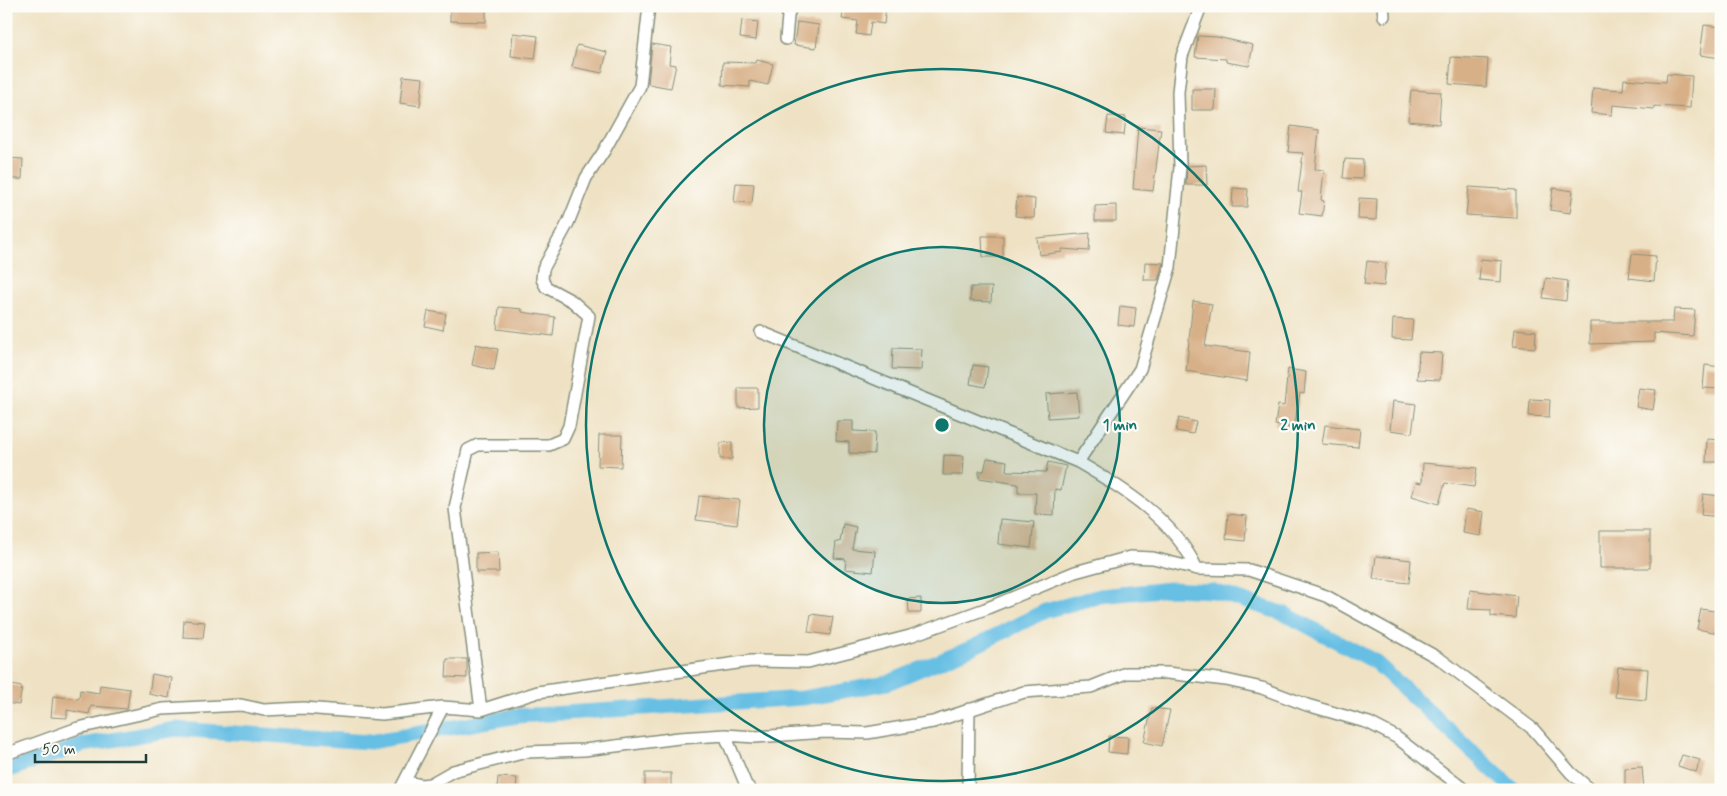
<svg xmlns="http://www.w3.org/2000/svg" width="1727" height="796" viewBox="0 0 1727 796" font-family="Mynerve,sans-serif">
<rect width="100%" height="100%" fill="#fdfcf7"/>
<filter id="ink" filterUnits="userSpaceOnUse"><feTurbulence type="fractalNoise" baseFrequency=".02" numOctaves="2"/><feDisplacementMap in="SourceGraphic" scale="10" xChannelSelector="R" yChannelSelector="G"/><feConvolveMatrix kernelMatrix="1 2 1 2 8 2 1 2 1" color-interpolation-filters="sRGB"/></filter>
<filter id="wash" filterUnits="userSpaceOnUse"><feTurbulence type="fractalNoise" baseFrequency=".0096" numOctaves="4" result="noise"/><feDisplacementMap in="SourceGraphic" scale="20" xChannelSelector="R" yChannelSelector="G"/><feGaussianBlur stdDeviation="1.12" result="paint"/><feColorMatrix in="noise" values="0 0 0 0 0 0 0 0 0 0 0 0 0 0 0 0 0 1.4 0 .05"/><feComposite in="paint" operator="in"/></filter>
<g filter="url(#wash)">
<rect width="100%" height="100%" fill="#efe2c4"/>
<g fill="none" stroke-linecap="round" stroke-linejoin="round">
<path stroke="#67bfe4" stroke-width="15" d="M6,771L83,745L176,729L370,742L517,716L803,698L887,683L971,648L1045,611L1100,596L1170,589L1213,591L1285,614L1374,661L1514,790"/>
</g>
<g id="blocks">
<path fill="#d8b088" d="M450,6H486V22L450,21Z
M844,6H886L884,24L871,22L869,36L856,34L858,21L842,19Z
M742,20L758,22L756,40L740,38Z
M797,22L819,25L816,48L794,45Z
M1704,25L1721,27V58L1700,55Z
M513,33L538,36L535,59L511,56Z
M1198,36L1217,37L1253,45L1249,66L1226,62V59L1195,57Z
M652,44L671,47L669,64L676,65L671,88L648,84Z
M577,45L607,52L602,73L572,67Z
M1451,57L1488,59L1486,87L1449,84Z
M757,60L773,64L768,85L750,81V87L722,85L723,62L756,63Z
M1667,74L1692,76L1690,108L1654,106V109L1613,105L1612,115L1591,113L1593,88L1623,90L1624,79L1666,82Z
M403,76L423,78L420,106L400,103Z
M1192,89H1216L1215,110H1192Z
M1411,90L1441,92L1439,124L1408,121Z
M1108,116L1126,117L1124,135L1106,133Z
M1291,126L1319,130L1315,169L1324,170L1321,200L1324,201L1322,216L1299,213L1302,192H1298L1303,153L1288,152Z
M1138,127L1161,129L1153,191L1133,189Z
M6,158L23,159L22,179H6Z
M1345,159L1363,160L1362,179L1343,178Z
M1206,165L1207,185H1186L1187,166Z
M736,183L754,184L752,203L734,202Z
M1469,187L1516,190V218L1466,215Z
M1233,188L1248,189L1247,207H1232Z
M1553,188L1573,191L1570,213L1550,210Z
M1017,197L1035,199L1034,218L1015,216Z
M1359,198L1377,199L1376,220L1358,219Z
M1116,205V221H1095V206Z
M1090,233L1089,251L1062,249V252L1039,255L1037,238Z
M982,236H1003V257H983Z
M1632,254L1656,256L1654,281L1629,278Z
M1481,259L1502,261L1501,282L1479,280Z
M1367,261L1386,263L1384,286L1364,284Z
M1145,262L1163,263L1158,280H1144Z
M1546,278L1568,281L1566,301L1543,298Z
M971,287H992L991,302L970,301Z
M1193,301L1212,304L1205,346L1250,352L1247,381L1186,371Z
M1120,306L1136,308L1134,327L1118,325Z
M499,307L522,309V312L555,317L553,336L497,329Z
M1674,309L1695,310L1693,336L1654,333V342L1590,344V322H1673Z
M428,311L446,314L443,330L425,326Z
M1393,319L1413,320L1411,340L1392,339Z
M1515,329L1536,331L1535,348L1513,346Z
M476,344L498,349L494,370L472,365Z
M893,348L922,349L921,370L892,369Z
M1419,352L1442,353L1440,380L1417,379Z
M973,365L988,367L985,387L970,384Z
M1705,365L1721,367V389L1703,388Z
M1288,369L1306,372L1304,394L1300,393L1294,428L1275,425L1278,405L1284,406Z
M738,388H758V407L738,408Z
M1639,388L1656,390L1653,410L1636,407Z
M1077,392L1079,416L1048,418L1046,394Z
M1530,399L1550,400L1549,417L1529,416Z
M1393,401L1416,404L1412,433L1390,430Z
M1179,418L1196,422L1193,434L1176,431Z
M837,421H853V431L875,432L874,454L849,453V442L836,441Z
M1325,425L1360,429L1358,447L1322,444Z
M599,435H622L621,467L598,466Z
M1707,439L1721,440V462H1706Z
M732,442V459H720V443Z
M944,455L964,456L963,475H943Z
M987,458L1007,461L1006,471L1046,472L1048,462L1066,466L1061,490L1055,489L1054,515L1035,514L1036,493H1018V484L979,478V471H984Z
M1423,463L1477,468L1474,487L1445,483L1439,504L1412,496L1416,482L1422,483Z
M1703,494L1721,496V517L1701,515Z
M699,496L740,500L737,525L696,520Z
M1466,509L1484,512L1481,536L1463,533Z
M1228,514L1247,516L1245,541L1226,539Z
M1000,519L1034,522L1031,548L998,544Z
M843,524L856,527L852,549L875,551L873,572L845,569L846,559L834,558L836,542H840Z
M1600,531H1650V568H1600Z
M498,552L499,572H476V553Z
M1376,556L1411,560L1409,583L1373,579Z
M1470,590L1517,596L1515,618L1491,616V610L1468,609Z
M921,598V613H909L908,599Z
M1701,609L1721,612L1718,633L1697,629Z
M811,614L833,617L830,635L808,632Z
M184,620L205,622L203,638L183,637Z
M447,659H467V678L446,677Z
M1618,667L1648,669L1646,700L1615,697Z
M152,674L172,678L169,698L149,694Z
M6,684L22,687L19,705L6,703Z
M100,685L130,689L127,709L91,706L89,714L67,710V718L51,717L53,696L79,699L80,690L99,693Z
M1152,708L1170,710L1162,746L1144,742Z
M1109,736L1128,737L1127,754L1108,752Z
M1682,755L1700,760L1696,772L1678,766Z
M1642,767L1644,790H1625V768Z
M645,773H671V790H645Z
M498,777L517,778L516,790H497Z"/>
</g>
</g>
<g filter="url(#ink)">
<use href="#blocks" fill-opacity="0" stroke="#87907c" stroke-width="1"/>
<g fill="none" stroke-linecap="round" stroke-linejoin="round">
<defs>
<path id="minor" d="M1383,6L1384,16
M786,39L788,16L791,6
M761,332L1078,462C1123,488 1174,520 1197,569
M1078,462L1140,369L1170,267L1180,167L1178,92L1182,56L1201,6
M481,710L455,508L468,450L478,445H549L563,439L569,426L589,316L572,301L546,287L542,279L543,269L568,223L586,178L604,151L640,86L649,6
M725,735L746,785L751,790
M6,754L78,728L163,709L241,705L264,710L304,708L382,714L443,707L481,710L538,692L751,661L808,662L910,636L985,609L1075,572L1130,557L1153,558L1197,569L1249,570L1326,596L1440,659L1533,729L1571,773L1591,790
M405,781L421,785L430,784L453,771L526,752L584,750L679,738L725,735L755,737L825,732L867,733L933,722L1024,692L1091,687L1126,673H1167L1226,680L1262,688L1307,705L1369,723L1396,737L1465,790
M400,790L443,707
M968,790L969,709"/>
</defs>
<use href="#minor" stroke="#87907c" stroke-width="14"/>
<use href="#minor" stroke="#fff" stroke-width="11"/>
</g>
</g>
<circle cx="942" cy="425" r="178" fill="#0f766e" fill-opacity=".12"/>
<g fill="none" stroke="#0f766e" stroke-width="2.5">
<circle cx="942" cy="425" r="178"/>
<circle cx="942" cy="425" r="356"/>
</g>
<circle cx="942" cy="425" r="8" fill="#0f766e" stroke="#fdfcf7" stroke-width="2.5"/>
<g font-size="15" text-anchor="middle" font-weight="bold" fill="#0f766e" stroke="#fdfcf7" stroke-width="4.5" stroke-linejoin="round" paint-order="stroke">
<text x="1120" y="430">1 min</text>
<text x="1298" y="430">2 min</text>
</g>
<rect width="1727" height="796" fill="none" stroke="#fdfcf7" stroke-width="25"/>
<path d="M35 754v8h111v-8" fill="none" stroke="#1f3d34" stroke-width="2.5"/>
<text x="42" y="754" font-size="15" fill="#1f3d34" stroke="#fdfcf7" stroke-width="4" paint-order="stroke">50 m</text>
</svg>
